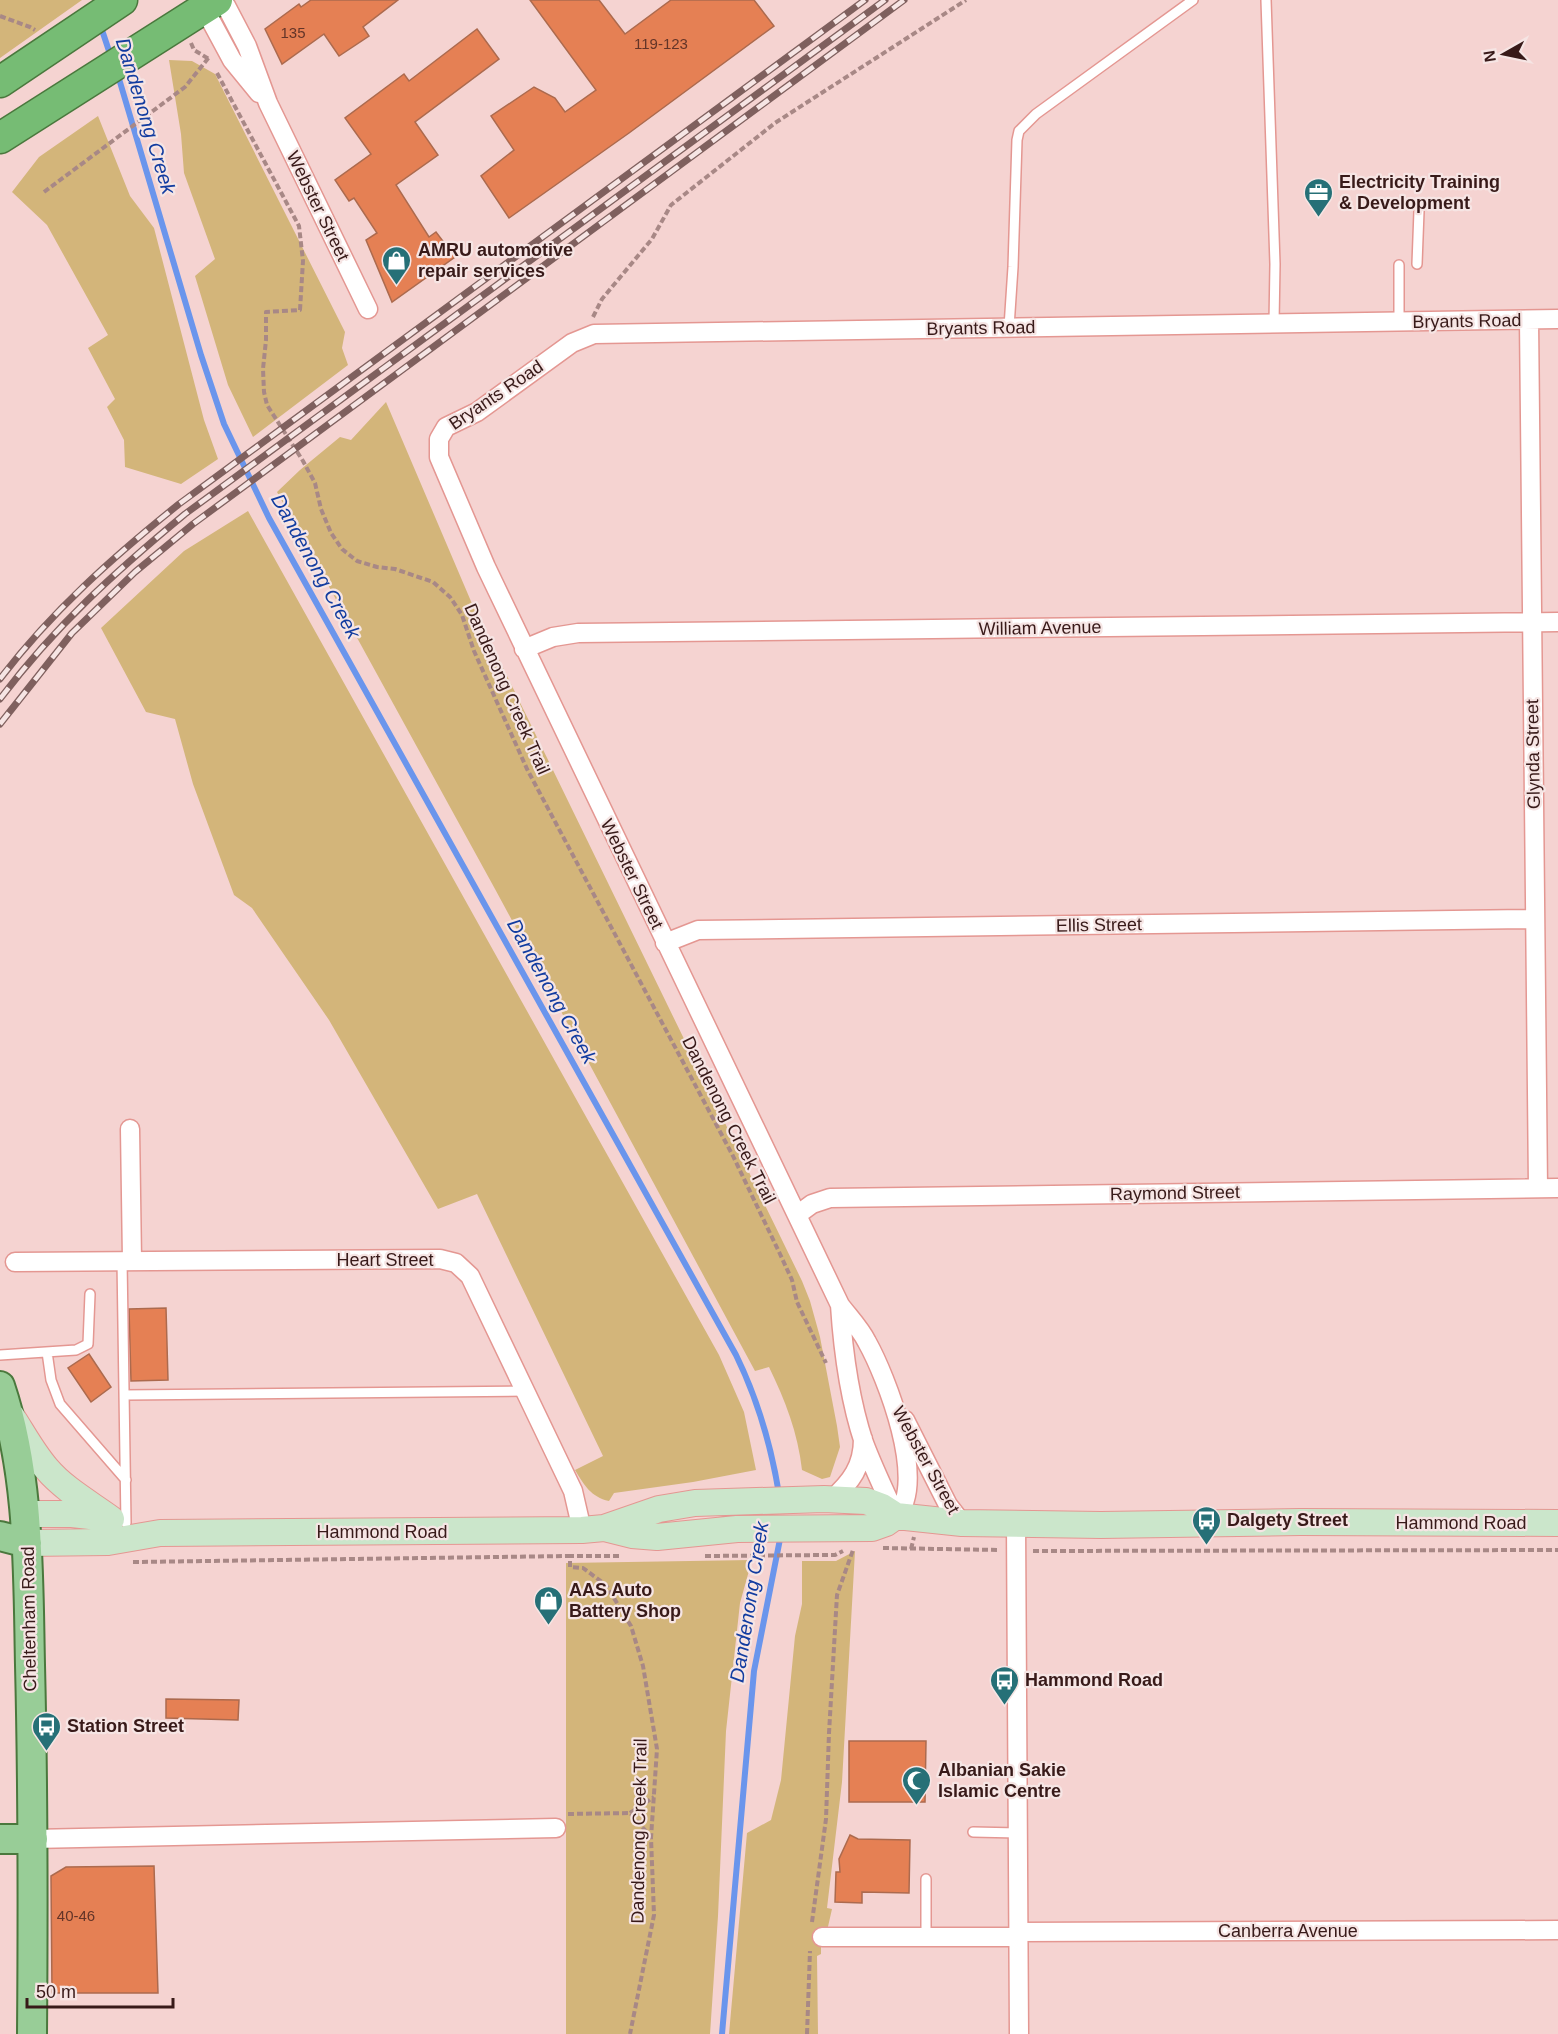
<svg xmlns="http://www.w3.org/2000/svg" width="1558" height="2034" viewBox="0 0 1558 2034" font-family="Helvetica,sans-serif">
<rect width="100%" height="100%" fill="#f5d3d1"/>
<path fill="#d3b57a" d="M0,0H82L0,58Z
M169,60L192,61L215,74L345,332L342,348L348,365L253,437L228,385L195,276L215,259L184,173L181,134Z
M98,116L130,196L154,228L204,420L218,459L181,484L125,467L124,440L107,407L115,399L88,348L108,335L47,225L12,192L39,157Z
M386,402L473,606L802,1281L810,1301L820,1337L837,1426L840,1447L830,1477L822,1479L802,1470C798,1433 785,1400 769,1367L755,1371L495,889L277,492L300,470L340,437L351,440Z
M248,511L719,1355L744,1412L756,1470L693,1482L614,1493L609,1501C591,1497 584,1485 575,1470L603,1456L477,1194L438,1209L329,1020L252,908L234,895L193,784L175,719L146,712L101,628L184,551Z
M855,1551L842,1782L827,1908L832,1909L827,1931H821V1954L817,1956L818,2034H729L747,1833L771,1820L781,1780L795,1636L802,1604V1561H836Z
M752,1560L740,1603L726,1731L718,1916L710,2034H566V1563Z"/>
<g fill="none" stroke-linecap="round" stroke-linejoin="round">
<path stroke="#6a95ec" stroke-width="6" d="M100,24L111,57
M117,72L201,355L224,424L269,518L736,1355C758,1400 771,1445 779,1494
M722,2034L754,1671L781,1534"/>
</g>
<path fill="#e58054" stroke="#ac6a4e" stroke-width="1.5" d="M311,0H398L363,27L369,36L339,56L324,34L282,64L265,29L299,4L301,7Z
M530,0H599L625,34L671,0H754L774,26L629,133L509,218L481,176L514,150L491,116L534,87L555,98L565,112L596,90Z
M477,29L499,59L415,122L438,155L396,185L429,237L436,232L455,257L392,302L366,240L377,233L354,198L349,201L335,180L371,154L345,118L404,74L409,81Z
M166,1308L168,1380L131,1381L129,1309Z
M89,1354L111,1387L91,1402L68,1368Z
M166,1699L239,1700L238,1720L166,1718Z
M849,1741H926L925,1802H849Z
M850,1835L858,1839L910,1840L909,1893L862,1892V1903L835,1902L836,1872H840L839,1859Z
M154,1866L158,1993H52L51,1876L66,1867Z"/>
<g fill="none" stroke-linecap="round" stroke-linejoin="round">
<defs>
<path id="service" d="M1266,0L1275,264L1274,323
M1417,264L1419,211
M1399,265V321
M1009,327L1013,267L1017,140L1019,131L1036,114L1193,0
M122,1260L126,1523
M47,1352L51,1380L60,1404L126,1480
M0,1355L76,1350L88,1344L90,1294
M125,1395L526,1391
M973,1832L1018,1833
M926,1937V1879"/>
<path id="minor" d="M223,0L247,46L268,103L368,309
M204,8L232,60L259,93
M1529,320L1538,1188
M524,649L553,637L578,633L1558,622
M665,943L698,930L1535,919
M130,1129L132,1260
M797,1215L812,1204L830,1198L1558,1188
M15,1262L440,1259L456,1263L470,1276L573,1491L582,1530
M840,1305C843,1351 849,1398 864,1443C873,1467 885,1492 896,1516C928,1483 886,1376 867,1342C860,1328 849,1317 840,1305L486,567L439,457V439L446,427L477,412L572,343L594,334L1558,319
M905,1420L948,1505L962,1523
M832,1499C851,1482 863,1466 863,1439
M1016,1524L1019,2034
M33,1839L556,1828
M1018,1932L1558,1930
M822,1937H1018"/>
<path id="secondary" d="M12,1417C23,1434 33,1453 47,1469C64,1489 89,1503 111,1519
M25,1514H72L108,1518
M604,1528L632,1535L657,1537L737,1529L872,1528L886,1523L896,1516
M27,1543L108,1542L160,1533L582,1530L604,1528L659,1509L695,1503L824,1499L866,1501L882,1507L896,1516L962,1523L1101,1525L1300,1522L1558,1523"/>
<path id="primary" d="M0,1386C30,1475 28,1572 30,1665C33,1788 33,1911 32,2034
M0,1536L27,1543
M0,1839H33"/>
<path id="trunk" d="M0,82L122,0
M0,138L217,0"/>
</defs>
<use href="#service" stroke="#e49792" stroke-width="12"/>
<use href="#minor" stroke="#e49792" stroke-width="21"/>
<use href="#secondary" stroke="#e49792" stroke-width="28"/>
<use href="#primary" stroke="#4a783d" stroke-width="32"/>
<use href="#trunk" stroke="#4a783d" stroke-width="33"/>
<path stroke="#a88886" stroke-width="4" stroke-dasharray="6 3" stroke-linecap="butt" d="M0,16L30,27L35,30
M191,43L194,50L209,59
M217,73L299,226L303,261L300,310L266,312V340L263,369L264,392L267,405L303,461L315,483L321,509L331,533L342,549L357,561L377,567L395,569L433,582L450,597L462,615L474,651L527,769L733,1156L780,1254L792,1280L797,1302L826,1363
M44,192L185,87L210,56
M593,317L602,299L652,239L671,205L775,123L966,0
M883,1548L999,1550
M911,1549L914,1537
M1033,1551L1558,1550
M619,1556H570V1567L583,1568L606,1585L631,1626L643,1666L657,1749L651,1838L654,1915L630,2034
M705,1556L827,1555H835L843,1551
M133,1562L570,1556
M630,1813L654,1797
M568,1814L630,1813L651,1837
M812,1922L826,1819L829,1733L837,1595L853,1550
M807,2034L810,1951"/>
<use href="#service" stroke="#fff" stroke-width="9"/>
<use href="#minor" stroke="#fff" stroke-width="18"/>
<use href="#secondary" stroke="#cbe6cb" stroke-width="26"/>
<use href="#primary" stroke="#98cd97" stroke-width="28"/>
<use href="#trunk" stroke="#76bc74" stroke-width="30"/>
<defs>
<path id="rail" d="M0,679C51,612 113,557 179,504L865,0
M0,699C55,626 115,572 185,514L885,0
M0,724L72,633L135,572L193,524L904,0"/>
</defs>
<use href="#rail" stroke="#7f605e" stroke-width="7"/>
<use href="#rail" stroke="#f6e5e4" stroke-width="4.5" stroke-dasharray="14" stroke-linecap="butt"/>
</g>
<defs>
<symbol id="office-pin" viewBox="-11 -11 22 30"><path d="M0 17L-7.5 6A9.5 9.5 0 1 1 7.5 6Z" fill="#267077" stroke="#f6e5e4"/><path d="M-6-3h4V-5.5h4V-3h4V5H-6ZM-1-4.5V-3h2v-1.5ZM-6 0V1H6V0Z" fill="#fff"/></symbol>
<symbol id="shop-pin" viewBox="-11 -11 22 30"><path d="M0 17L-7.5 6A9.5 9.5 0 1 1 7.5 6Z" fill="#267077" stroke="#f6e5e4"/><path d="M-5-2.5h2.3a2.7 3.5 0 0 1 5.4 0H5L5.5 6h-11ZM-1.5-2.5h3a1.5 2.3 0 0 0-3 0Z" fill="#fff"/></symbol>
<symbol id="bus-pin" viewBox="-11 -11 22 30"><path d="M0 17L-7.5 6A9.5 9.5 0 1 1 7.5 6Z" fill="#267077" stroke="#f6e5e4"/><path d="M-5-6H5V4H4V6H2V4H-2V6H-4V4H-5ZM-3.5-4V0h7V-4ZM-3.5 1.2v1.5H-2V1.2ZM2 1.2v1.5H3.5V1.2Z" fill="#fff"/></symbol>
<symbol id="mosque-pin" viewBox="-11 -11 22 30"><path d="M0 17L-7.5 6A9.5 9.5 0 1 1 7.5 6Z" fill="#267077" stroke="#f6e5e4"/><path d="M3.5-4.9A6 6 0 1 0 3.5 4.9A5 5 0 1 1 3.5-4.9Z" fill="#fff"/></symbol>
</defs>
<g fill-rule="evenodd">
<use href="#office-pin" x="1302" y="176" width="33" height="45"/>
<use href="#shop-pin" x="380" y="244" width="33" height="45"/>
<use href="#bus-pin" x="1190" y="1504" width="33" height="45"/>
<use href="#shop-pin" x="532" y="1584" width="33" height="45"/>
<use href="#bus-pin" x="988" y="1664" width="33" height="45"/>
<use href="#bus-pin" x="30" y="1710" width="33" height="45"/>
<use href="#mosque-pin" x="900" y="1764" width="33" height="45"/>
</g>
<g text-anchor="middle" stroke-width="4.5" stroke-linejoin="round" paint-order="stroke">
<g font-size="15" fill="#633428">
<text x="293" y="38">135</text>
<text x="661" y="49">119-123</text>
<text x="76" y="1921">40-46</text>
</g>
<g font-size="18" font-weight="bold" fill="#381a19" stroke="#f6e5e4" text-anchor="start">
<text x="1339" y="188">Electricity Training<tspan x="1339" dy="21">&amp; Development</tspan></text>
<text x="418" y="256">AMRU automotive<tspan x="418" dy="21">repair services</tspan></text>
<text x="1227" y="1526">Dalgety Street</text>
<text x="569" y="1596">AAS Auto<tspan x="569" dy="21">Battery Shop</tspan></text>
<text x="1025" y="1686">Hammond Road</text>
<text x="67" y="1732">Station Street</text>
<text x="938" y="1776">Albanian Sakie<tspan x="938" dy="21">Islamic Centre</tspan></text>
</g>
<g font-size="18" fill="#381a19" stroke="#f6e5e4">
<text transform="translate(318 206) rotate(64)" y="6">Webster Street</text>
<text transform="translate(1467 321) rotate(-1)" y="6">Bryants Road</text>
<text transform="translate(981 328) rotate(-1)" y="6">Bryants Road</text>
<text transform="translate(496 395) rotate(-34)" y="6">Bryants Road</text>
<text transform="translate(1040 628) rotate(-1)" y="6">William Avenue</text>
<text transform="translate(507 689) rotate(66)" y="6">Dandenong Creek Trail</text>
<text transform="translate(1533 754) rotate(-91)" y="6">Glynda Street</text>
<text transform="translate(632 874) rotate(64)" y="6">Webster Street</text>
<text transform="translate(1099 925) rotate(-1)" y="6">Ellis Street</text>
<text transform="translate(729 1120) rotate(63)" y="6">Dandenong Creek Trail</text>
<text transform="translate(1175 1193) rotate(-1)" y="6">Raymond Street</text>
<text x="385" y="1266">Heart Street</text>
<text transform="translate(926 1460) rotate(61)" y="6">Webster Street</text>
<text x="1461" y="1529">Hammond Road</text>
<text x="382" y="1538">Hammond Road</text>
<text transform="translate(29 1619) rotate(-91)" y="6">Cheltenham Road</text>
<text transform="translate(639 1831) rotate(-89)" y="6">Dandenong Creek Trail</text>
<text x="1288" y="1937">Canberra Avenue</text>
</g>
<g font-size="20" font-style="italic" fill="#123ca0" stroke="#f6e5e4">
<text transform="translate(146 116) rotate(73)" y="7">Dandenong Creek</text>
<text transform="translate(316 566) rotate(61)" y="7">Dandenong Creek</text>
<text transform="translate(552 991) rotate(61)" y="7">Dandenong Creek</text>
<text transform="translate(749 1602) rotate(-81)" y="7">Dandenong Creek</text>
</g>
</g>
<g transform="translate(1504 54) rotate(261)" stroke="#f6e5e4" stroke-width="4.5" paint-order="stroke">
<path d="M0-4.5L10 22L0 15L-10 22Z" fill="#381a19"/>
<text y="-9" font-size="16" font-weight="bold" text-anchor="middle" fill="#381a19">N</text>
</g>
<path d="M27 1998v9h146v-9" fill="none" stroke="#381a19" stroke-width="3"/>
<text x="36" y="1998" font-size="18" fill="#381a19" stroke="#f6e5e4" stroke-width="4.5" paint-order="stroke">50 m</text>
</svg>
